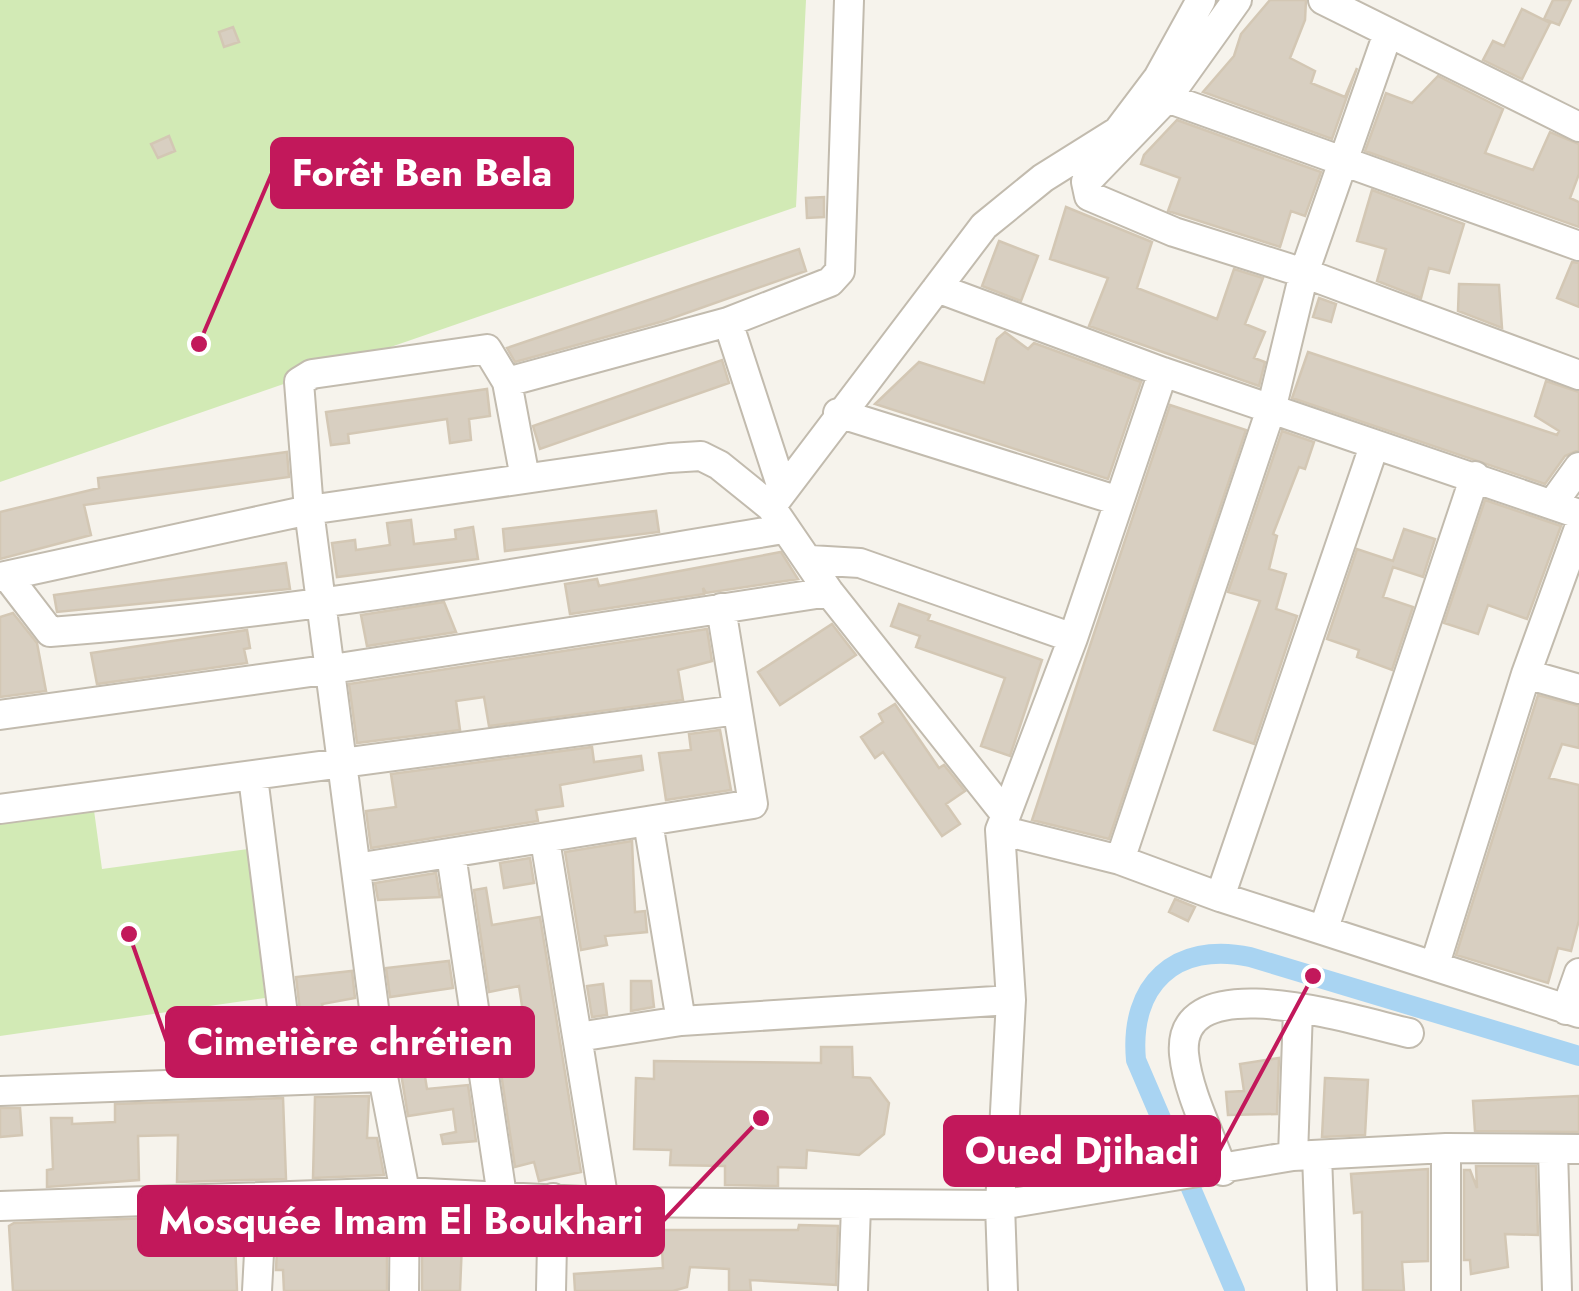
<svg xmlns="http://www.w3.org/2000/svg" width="1579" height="1291" viewBox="0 0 1579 1291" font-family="Jost,sans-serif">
<rect width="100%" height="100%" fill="#f6f3ec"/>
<path fill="#d2eab5" d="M0,0H806L796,207L0,482Z
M93,803L102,869L248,849L265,998L0,1036V817Z"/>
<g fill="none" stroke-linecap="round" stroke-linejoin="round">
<path stroke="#a9d4f2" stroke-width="20" d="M1235,1291L1136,1060C1129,985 1175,941 1250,957L1579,1056"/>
</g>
<path fill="#d8cfc1" stroke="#d3c7b4" stroke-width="2.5" d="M1270,0H1306L1305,20L1290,58L1315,71L1311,83L1345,97L1357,68L1332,139L1203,92L1234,56L1241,34Z
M1553,0H1571L1559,25L1544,19Z
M1522,9L1550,23L1522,79L1483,60L1493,41L1504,46Z
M233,27L239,42L224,47L219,32Z
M1438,76L1503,109L1485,153L1533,170L1550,132L1579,144V174L1570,198L1579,202V227L1365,151L1386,93L1412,103Z
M1177,120L1321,172L1305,216L1291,211L1280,247L1168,211L1180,178L1141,164L1144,155Z
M169,136L175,151L158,158L151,144Z
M1372,190L1464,224L1449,273L1429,268L1421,298L1377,281L1386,249L1357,241Z
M824,197V217L807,218L806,198Z
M1066,207L1152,242L1137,288L1217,319L1234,269L1263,278L1245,324L1265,332L1254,358L1265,362L1259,386L1089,326L1108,278L1050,259Z
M999,241L1038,256L1021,301L982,286Z
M799,249L806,271L664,321L515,362L507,348Z
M1572,262L1579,263V307L1557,298Z
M1459,284L1499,285L1502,328L1458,311Z
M1319,298L1336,304L1331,322L1313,317Z
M1005,332L1028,349L1034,343L1141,382L1108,479L875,404L919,362L984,383L997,339Z
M1308,352L1557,435L1559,431L1535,416L1546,381L1579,392V450L1565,456L1545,484L1292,398Z
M722,360L729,383L540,449L533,426Z
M487,389L490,416L469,419L471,440L450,443L447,419L348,434L349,443L331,445L326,412Z
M1170,405L1246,430L1109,839L1032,820Z
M1282,431L1314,442L1305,469L1299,467L1273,534L1277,536L1269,569L1286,574L1276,609L1297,616L1254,744L1214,730L1260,601L1228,592Z
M287,452L289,477L84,505L91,535L0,559V512L99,488L98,478Z
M1485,500L1561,526L1527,619L1488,605L1478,634L1444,623Z
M656,511L659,532L505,551L503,529Z
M411,520L414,544L456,539L455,530L473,527L478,559L337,577L332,543L355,540L356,550L390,545L387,523Z
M1404,529L1435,539L1423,577L1393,567L1383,597L1413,607L1392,670L1357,657L1359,650L1327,639L1357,549L1393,561Z
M781,552L798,579L706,593L703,588L704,594L570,614L565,584L597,579L599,586Z
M286,563L290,589L57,612L54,595Z
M444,602L456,632L367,646L361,615Z
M899,604L930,615L928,620L1042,660L1010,756L981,746L1005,678L916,647L920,636L891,626Z
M13,613L37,643L46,691L0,697V617Z
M832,624L856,655L780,705L758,672Z
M707,629L712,661L678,670L683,700L489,726L484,697L456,701L460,730L357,743L349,684Z
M247,630L250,648L244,649L247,663L97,684L91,653Z
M1538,695L1579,706V748L1562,744L1549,778L1579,785V920L1571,951L1558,948L1548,983L1456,955Z
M895,704L939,768L944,765L965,791L946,804L960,824L942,836L883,752L875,758L861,737L883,722L879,714Z
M720,730L731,790L666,800L659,753L691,750L689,734Z
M592,747L594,762L641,756L643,770L560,785L563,806L536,810L538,821L371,848L366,811L396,807L391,774Z
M632,841L635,912L645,911L647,932L605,936L607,945L581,950L565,852Z
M530,858L534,883L504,888L500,863Z
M436,873L440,897L378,900L375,883Z
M486,888L492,925L540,917L581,1172L539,1181L534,1162L515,1167L494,1026L524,1019L519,986L489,992L474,890Z
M1175,899L1195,907L1188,921L1169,912Z
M449,961L453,988L390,997L386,968Z
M352,971L355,998L322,1004L328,1031L303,1037L296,977Z
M631,981H651L654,1007L631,1011Z
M603,984L607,1015L592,1017L587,986Z
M821,1047H852L853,1077L870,1078L889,1103L884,1134L859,1155L807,1150L806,1168L778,1167V1186L725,1185V1166L670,1165L671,1150L634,1149L636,1078L654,1079V1061L821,1063Z
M422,1058L427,1089L468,1085L476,1141L443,1144L441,1135L456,1132L453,1109L408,1116L399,1061Z
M1279,1058L1277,1114L1228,1115L1226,1092L1244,1091L1240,1064Z
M1325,1078L1368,1080L1365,1135L1322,1137Z
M369,1096L367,1138H377L384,1175L313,1178L315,1097Z
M1579,1096V1132L1475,1131L1473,1101Z
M283,1098L286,1179L177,1182L178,1135L138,1136L139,1180L47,1187V1170L53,1169L51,1118H72V1124L115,1122V1104Z
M0,1108H20L22,1135L0,1137Z
M1476,1166H1536L1538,1235L1505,1234L1508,1267L1471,1274L1470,1260H1464V1170H1470L1477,1188Z
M1428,1169V1261L1402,1262L1404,1291L1363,1290L1362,1212L1354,1213L1351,1174Z
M234,1215L237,1291H13L9,1226L14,1223Z
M422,1216L463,1218L460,1291H422Z
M324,1222V1226L387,1224V1291H284L283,1270H276L278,1223Z
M799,1225L838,1226L836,1285L750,1280L751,1291H729V1269L690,1267L687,1287L673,1291H575L574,1274L663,1268L661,1230H798Z"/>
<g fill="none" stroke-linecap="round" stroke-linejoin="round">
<defs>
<path id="minor" d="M1237,0L1167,98L1086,182L1089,196L1174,232L1304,273L1579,375
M1323,0L1579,127
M1167,98L1579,246
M937,288L1163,372L1579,514
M728,322L782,488
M507,382L728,322L830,282L840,271L849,0
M838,413L1119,501
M1553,503L1579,467
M771,507L984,226L1043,178L1118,131L1158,78L1201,0
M810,560L860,563L1073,638
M7,576L50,632C296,614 540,569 784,529
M0,577L309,510L669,458L701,456L719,465L771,507L829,592L1006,815L1000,830L1011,1000L1000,1205L1003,1291
M1526,674L1579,689
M0,715L332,669L829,592
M253,777L291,1078
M0,809L737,710
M1006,815L1073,638L1163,372
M1000,830L1120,860L1220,897L1374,446
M545,840L604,1202
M451,854L502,1196
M1120,860L1272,406L1304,273L1388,33
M356,868L753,804L721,608
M1220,897L1579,1013
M1324,928L1475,476
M1435,964L1526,674L1579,528
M1566,1010L1579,973
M681,1021L1011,1000
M578,1037L681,1021L648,822
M0,1091L383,1077
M1446,1148V1291
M1553,1150L1557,1291
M1317,1155L1322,1291
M1293,1156L1298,1009
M1223,1171C1210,1134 1188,1093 1184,1054C1176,961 1362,1023 1409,1033
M0,1206L405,1192L604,1202L1000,1205L1293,1156L1446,1148L1579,1149
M257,1291L262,1197
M404,1291L405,1192L383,1077L309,510L299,382L312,374L487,349L507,382L525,478
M551,1291L553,1198
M853,1291L856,1206"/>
</defs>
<use href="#minor" stroke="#c2bbae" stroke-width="32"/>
<use href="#minor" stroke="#fff" stroke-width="28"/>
</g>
<path fill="none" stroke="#c2185b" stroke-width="4" d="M199 344L272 173M129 934L167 1042M1313 976L1219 1151M761 1118L663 1221"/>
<g fill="#c2185b" stroke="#fff" stroke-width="4">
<circle cx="199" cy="344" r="10"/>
<circle cx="129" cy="934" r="10"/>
<circle cx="1313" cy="976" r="10"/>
<circle cx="761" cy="1118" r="10"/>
</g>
<g fill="#c2185b" stroke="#c2185b" stroke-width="4">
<rect x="272" y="139" width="300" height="68" rx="10"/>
<rect x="167" y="1008" width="366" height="68" rx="10"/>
<rect x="945" y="1117" width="274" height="68" rx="10"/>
<rect x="139" y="1187" width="524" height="68" rx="10"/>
</g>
<g font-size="38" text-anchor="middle" font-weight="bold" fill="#fff">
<text x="422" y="186">Forêt Ben Bela</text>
<text x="350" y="1055">Cimetière chrétien</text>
<text x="1082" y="1164">Oued Djihadi</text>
<text x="401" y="1234">Mosquée Imam El Boukhari</text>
</g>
</svg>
